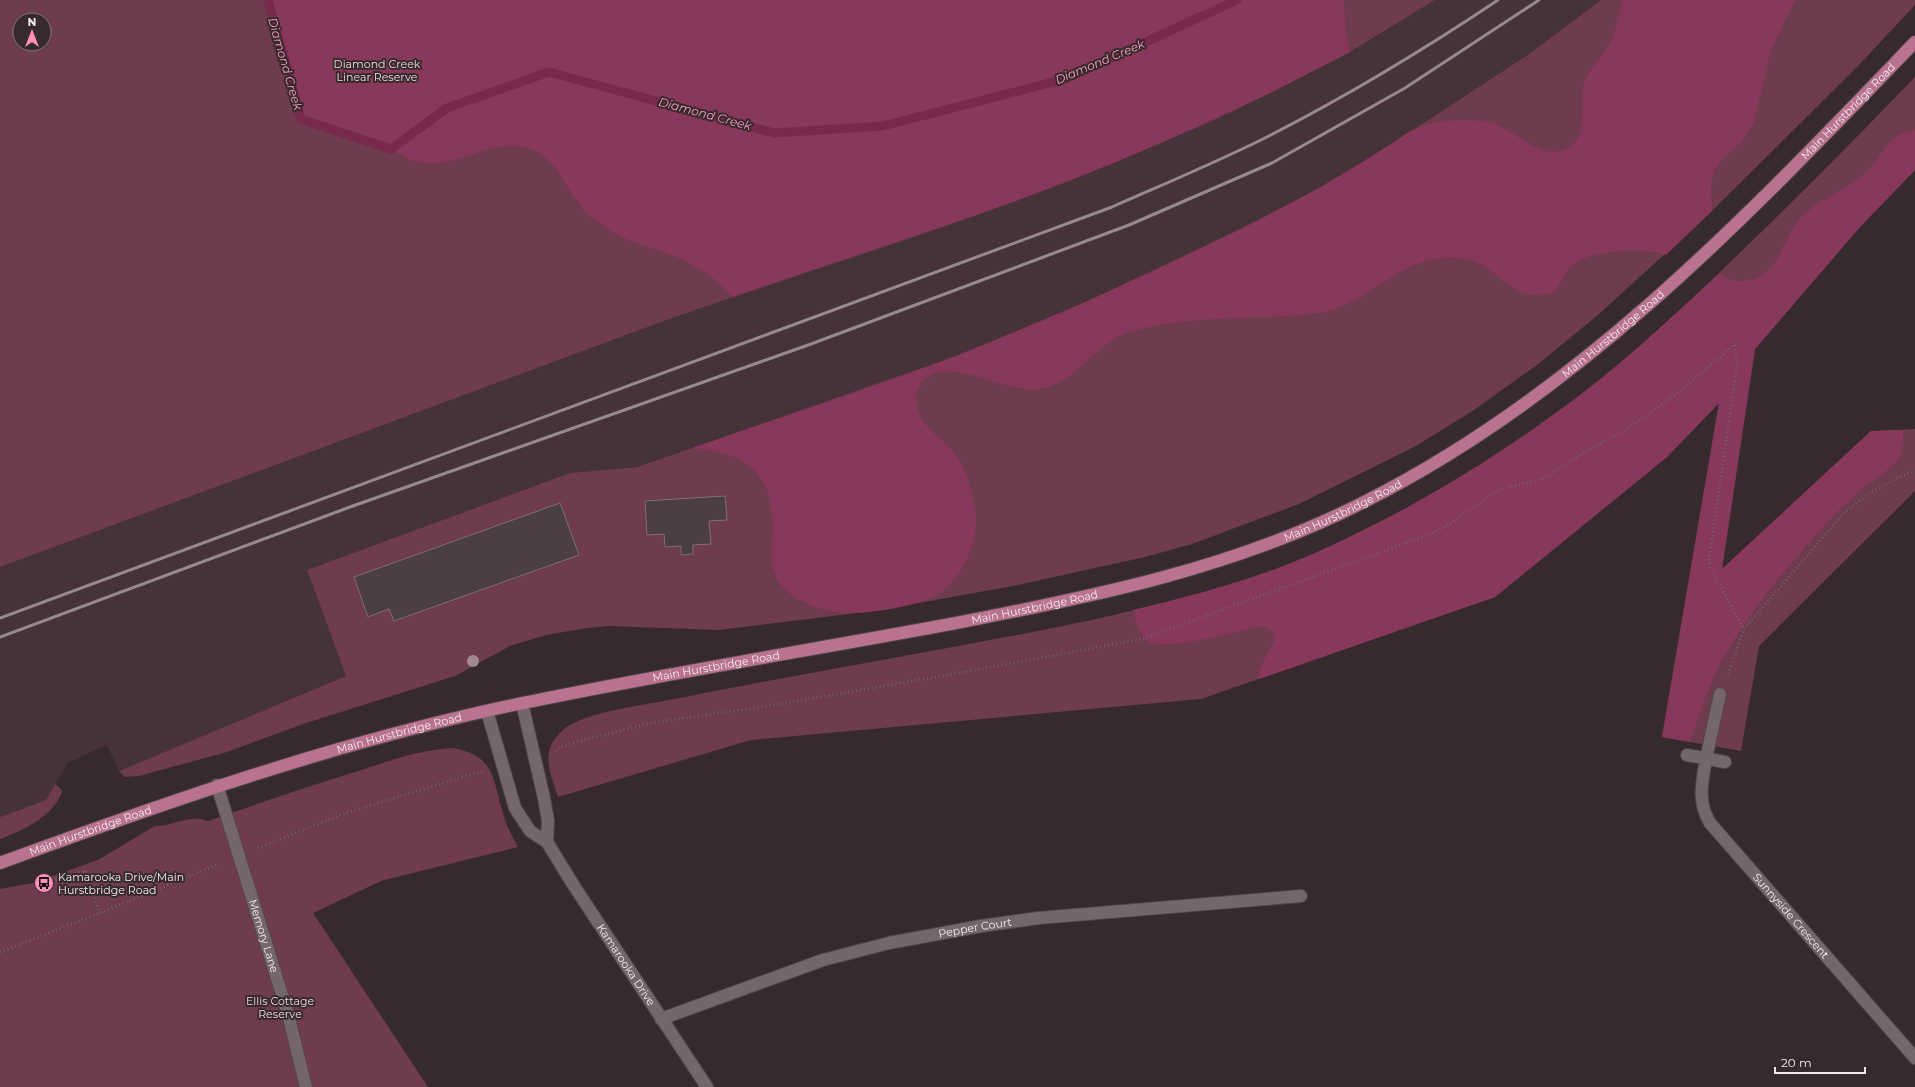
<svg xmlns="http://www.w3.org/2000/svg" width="1915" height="1087" viewBox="0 0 1915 1087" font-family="Montserrat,sans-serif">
<rect width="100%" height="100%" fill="#372a2e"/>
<path fill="#46333a" d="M1435,0H1601L1529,54L1390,145L1319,188L1242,228L1090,300L956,356L636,467L570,473L307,570L346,676L119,771L107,745L67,763L46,800L0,817V567L675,317L992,209L1109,165L1208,123L1273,92L1350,52Z"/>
<path fill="#6e3b4f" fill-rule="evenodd" d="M0,0H1435L1350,52L1273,92L1208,123L1109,165L992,209L675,317L0,567ZM20,20H44V44H20Z
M1601,0H1915V5L1858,66L1712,211L1598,315L1537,365L1474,410L1416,446L1299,504L1192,544L1145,557L1018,585L881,610L719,630L608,626L587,628L546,635L510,646L455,676L303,724L227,752L139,776L125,777L119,771L346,676L307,570L570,473L637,467L956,356L1090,300L1242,228L1319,188L1390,145L1529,54Z
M1915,77V170L1860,227L1755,349L1722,569L1871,431L1915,429V491L1759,646L1741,751L1662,737L1719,403L1667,457L1495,597L1201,699L751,740L558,797C550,772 539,751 563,730C585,711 648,705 679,698C815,671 952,649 1087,621C1150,607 1214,591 1275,569C1311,556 1345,539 1379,522C1446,488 1511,446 1572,401C1637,352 1696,296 1754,239C1809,186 1862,132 1915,77Z
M453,748C495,756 492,777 503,813C506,825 512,836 518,847L381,881L313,913L428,1087H0V889L33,883L98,860L155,826C174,826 190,814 208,821C257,804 306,787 355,772C388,761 419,750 453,748Z
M55,784L60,788L62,792C54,816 22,831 0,839V817L46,800Z"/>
<path fill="#88385a" d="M267,0H1344L1345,29L1350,52C1272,93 1193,130 1111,164C988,215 859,254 733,297C714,276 692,262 666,253C644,245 621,240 602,225C595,220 587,214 582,207C564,187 558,160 531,149C482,132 446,188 391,149L301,119L269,3Z
M1623,0H1795L1771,50L1754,122L1740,143L1724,157L1714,171L1711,185L1712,211L1666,255C1644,248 1597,249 1577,262C1567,268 1562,281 1555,291C1518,304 1510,281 1482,265C1471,259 1457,257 1444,258C1401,260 1367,301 1328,311C1307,316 1285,316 1264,317C1219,319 1173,319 1130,332C1098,342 1082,374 1051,386C1011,401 958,355 926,378C914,387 914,407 922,419C928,430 941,438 949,447C956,454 962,465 966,474C972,489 976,508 976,524C976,549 958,583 937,595C916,606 879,612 855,613C824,614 780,600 772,566C770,553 773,540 773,527C771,469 746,454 693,448C781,417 871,389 958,355C1028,328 1096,298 1164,266C1216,242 1269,216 1319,188C1344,174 1367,159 1391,144C1399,139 1407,132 1415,129C1436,120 1470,117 1492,123C1514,130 1540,159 1563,150C1591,140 1579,107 1584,85C1587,69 1603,58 1610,43C1616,30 1619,14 1623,0Z
M1915,130V170L1860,227L1755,349L1722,569L1871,431L1903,430V444L1900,455L1893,466L1864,487L1836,513L1790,564L1757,606L1735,638L1721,661L1705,698L1690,742L1662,737L1719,403L1667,457L1495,597L1259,679C1259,675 1259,670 1261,667C1266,651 1289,632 1260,626C1237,631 1170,651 1150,642C1140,637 1136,620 1133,610C1182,598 1232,586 1279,568C1397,522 1508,453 1607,374C1646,342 1682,307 1720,273C1730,281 1737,283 1750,280C1781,273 1781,242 1798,221C1817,198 1846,192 1867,172C1884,156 1886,133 1915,130Z"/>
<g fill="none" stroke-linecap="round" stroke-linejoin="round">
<path stroke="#792a4c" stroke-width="9" d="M267,0L269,3L301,119L391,149L447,108L549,72L774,133L883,126L1065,79L1237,0"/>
</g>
<path fill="#4c3f43" stroke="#7e6f74" d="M725,496L727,520L709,521L711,544L693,545V554L681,555V546L665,547L664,534L647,535L645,501Z
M560,503L579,555L394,621L389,609L368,617L354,577Z"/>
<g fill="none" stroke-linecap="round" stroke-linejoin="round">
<defs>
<g id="service">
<path d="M1706,759L1720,694"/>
<path id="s1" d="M217,785L288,1014L306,1087"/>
</g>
<g id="minor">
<path id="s2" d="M522,703L544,798L548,821L547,842L574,886L707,1087"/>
<path d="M487,711L515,808L530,831L547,842"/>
<path d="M1687,755L1725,762"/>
<path id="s3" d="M1706,759C1702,782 1697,802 1710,823L1915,1058"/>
<path id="s4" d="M661,1019L823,960L889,943L981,926L1039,918L1301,896"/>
</g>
<g id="primary">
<path id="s5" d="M0,863C172,800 344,740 523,703C667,673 812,650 956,623C1096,596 1238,567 1366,501C1582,392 1749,214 1915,42"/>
</g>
</defs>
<use href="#service" stroke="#51464a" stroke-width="14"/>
<use href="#minor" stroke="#51464a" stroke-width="14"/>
<use href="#primary" stroke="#51464a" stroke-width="14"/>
<path stroke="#716569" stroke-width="2.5" stroke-dasharray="1 3" stroke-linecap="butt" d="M1735,345L1737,364L1709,560L1710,567L1744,629
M1728,674L1744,629L1845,512L1867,495L1897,478L1915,471
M555,751L559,748L576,742L651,723L767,706L942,676L1142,639L1428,535L1450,524L1498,490L1542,479L1582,454L1625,430L1682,390L1735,344
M258,848L343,814L482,771
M41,886L85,870L100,913
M0,952L100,913L219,864"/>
<use href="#service" stroke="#75666b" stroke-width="12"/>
<use href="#minor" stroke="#75666b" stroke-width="12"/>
<use href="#primary" stroke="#b9738e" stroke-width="12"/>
<path stroke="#958a8d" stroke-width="3" d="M0,618L1112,207C1162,185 1212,164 1261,140C1342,99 1422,51 1498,0
M0,637L350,507L811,344L1129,225L1272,163L1405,88L1539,0"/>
</g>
<circle fill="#9d898f" cx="473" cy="661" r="6"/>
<defs>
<symbol id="bus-disc" viewBox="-11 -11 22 22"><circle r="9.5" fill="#ff8eba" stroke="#372a2e"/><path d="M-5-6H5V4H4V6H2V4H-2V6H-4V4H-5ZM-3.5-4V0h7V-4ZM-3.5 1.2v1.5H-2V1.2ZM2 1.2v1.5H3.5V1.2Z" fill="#111"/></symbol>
</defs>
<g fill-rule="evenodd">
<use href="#bus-disc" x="33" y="872" width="22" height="22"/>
</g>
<g text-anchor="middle" stroke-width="4" stroke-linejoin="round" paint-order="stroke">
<g font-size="11" fill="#f0d7df" stroke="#372a2e">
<text x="377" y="68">Diamond Creek<tspan x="377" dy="13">Linear Reserve</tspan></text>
<text x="280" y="1005">Ellis Cottage<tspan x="280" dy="13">Reserve</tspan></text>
</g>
<g font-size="11" fill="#f3eaed" stroke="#372a2e">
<text dy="4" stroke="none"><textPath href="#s5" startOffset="2040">Main Hurstbridge Road</textPath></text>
<text dy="4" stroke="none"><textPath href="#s5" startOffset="1716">Main Hurstbridge Road</textPath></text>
<text dy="4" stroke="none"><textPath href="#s5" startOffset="1392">Main Hurstbridge Road</textPath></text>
<text dy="4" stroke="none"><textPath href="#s5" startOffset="1068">Main Hurstbridge Road</textPath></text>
<text dy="4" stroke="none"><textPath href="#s5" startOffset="744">Main Hurstbridge Road</textPath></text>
<text dy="4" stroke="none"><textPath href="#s5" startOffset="420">Main Hurstbridge Road</textPath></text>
<text dy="4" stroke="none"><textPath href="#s5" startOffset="96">Main Hurstbridge Road</textPath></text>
<text dy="4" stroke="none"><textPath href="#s3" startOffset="189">Sunnyside Crescent</textPath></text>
<text dy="4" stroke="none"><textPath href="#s4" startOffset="328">Pepper Court</textPath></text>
<text dy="4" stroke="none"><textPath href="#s1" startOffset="158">Memory Lane</textPath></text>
<text dy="4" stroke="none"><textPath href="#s2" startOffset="288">Kamarooka Drive</textPath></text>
</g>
<g font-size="11" fill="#f3eaed" stroke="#372a2e" text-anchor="start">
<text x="58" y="881">Kamarooka Drive/Main<tspan x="58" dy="13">Hurstbridge Road</tspan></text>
</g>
<g font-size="12" font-style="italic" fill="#fb9fc1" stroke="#372a2e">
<text transform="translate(1100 62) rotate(-23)" y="4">Diamond Creek</text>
<text transform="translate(285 64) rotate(74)" y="4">Diamond Creek</text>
<text transform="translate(705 114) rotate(15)" y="4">Diamond Creek</text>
</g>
</g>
<g transform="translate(32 32)"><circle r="19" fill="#372a2e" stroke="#82777a"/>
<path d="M0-3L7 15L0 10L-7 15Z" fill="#ff8eba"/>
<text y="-6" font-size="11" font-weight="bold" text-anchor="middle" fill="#f3eaed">N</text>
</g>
<path d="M1775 1067v6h90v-6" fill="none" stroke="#f3eaed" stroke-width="2"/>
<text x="1781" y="1067" font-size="12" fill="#f3eaed" stroke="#372a2e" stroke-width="3" paint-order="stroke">20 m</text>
</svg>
